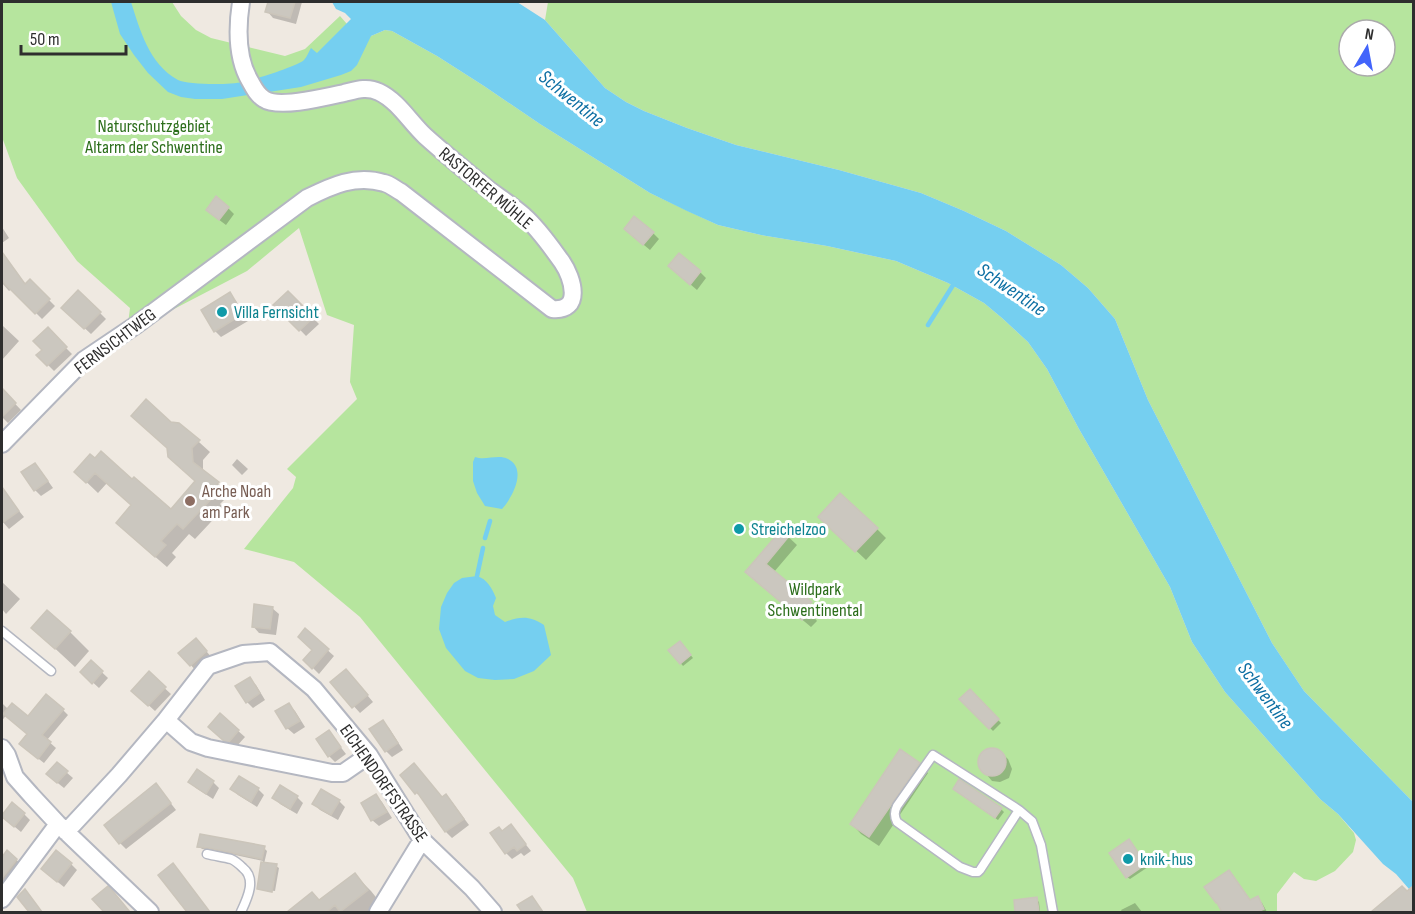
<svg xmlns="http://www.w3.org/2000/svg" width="1415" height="914" viewBox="0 0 1415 914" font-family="'Sofia Sans Condensed',sans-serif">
<rect width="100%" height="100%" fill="#efe9e1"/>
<path fill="#b6e59e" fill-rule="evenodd" d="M2,2H172L181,16L196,30L211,38L285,56L305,49L340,16L347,24L371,36L385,30L392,31L437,56L484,86L540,124L650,193L688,211L718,225L761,235L827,246L896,261L948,283L984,303L1002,318L1028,342L1047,369L1079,429L1170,587L1192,642L1225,692L1320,799L1338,814L1354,833L1356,840L1353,852L1335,871L1316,881L1304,879L1294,872L1277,894V912H587L573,878L360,617L294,562L244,549L293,488L296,477L287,469L357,399L350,382L354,325L327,315L299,228L247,271L149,322L128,324L130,308L77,261L17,178L2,137Z
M548,2H1413V802L1304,691L1272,643L1148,400L1115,319L1088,288L1061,265L1006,231L964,211L921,193L839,170L736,145L687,128L644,111L626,102L605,88L545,20ZM1349,30H1385V66H1349Z"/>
<path fill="#75cff0" d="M111,2H131C140,30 149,64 178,80C188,85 230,85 243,82C253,80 298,66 304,60C307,57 309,51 311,48L317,53L351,19L345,13L336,9L332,2H517L545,20L605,88L626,102L644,111L687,128L736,145L839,170L921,193L964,211L1006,231L1061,265L1088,288L1115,319L1148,400L1272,643L1304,691L1413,802V886L1409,889L1396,874L1383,864L1338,814L1320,799L1225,692L1192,642L1170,587L1079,429L1047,369L1028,342L1002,318L984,303L948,283L896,261L827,246L761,235L718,225L687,211L650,193L540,124L484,86L437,56L392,31L385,30L371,36L357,65L351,71L341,75L301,87L222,99H195L181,97L168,92L148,73L134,55L120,34Z
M475,457C485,461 498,454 508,459C528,469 512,498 502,509L485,506L477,493L473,481V462Z
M477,576C487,579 492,588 496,598L493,606L495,615L505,622C521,616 530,616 544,625L551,655L534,671L514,679L495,680L478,678L465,671L446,648L439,629L441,607L447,593L454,583L462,578Z"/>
<path fill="#0003" d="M269,2H302L296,24L273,18L267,11Z
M228,208L234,214L226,225L214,216Z
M2,227L9,238L2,243Z
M653,233L659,239L650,250L632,235Z
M2,254L26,285L30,281L55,306L42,319L12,289L9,291L2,283Z
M676,272H700L706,278L697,290Z
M79,292L106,319L91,334L63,308Z
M288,293L319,324L306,336L276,305Z
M229,294L236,301L248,321L221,337L215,331Z
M3,326L19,341L2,360V327Z
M48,330L72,354L54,371L38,355L44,350Z
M2,390L21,410L8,423L2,417Z
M171,423L179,424L210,452L203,460V472L218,484L229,495L220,504L224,508L195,539L189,534L172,553L176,557L167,567L129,534L132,506L107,483L98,493L76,472L90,456L132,481L171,511L196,482Z
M237,459L248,469L242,475L232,465Z
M35,464L41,471L53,488L41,496L35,490Z
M6,495L24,517L9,529L2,521V498Z
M830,526L877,529L886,538L866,560Z
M782,531L797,545L774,572L819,611L814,617L817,621L811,627L755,580Z
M2,582L20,599L6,614L2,609Z
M272,608L279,614L276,635L259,633L253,626Z
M33,628L70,632L89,651L75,667Z
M305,630L334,656L319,674L305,660L314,650Z
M682,645L693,658L683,666L670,650Z
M202,646L212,658L197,672L180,653Z
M91,662L108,678L99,688L88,678Z
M149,674L171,694L155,711L133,691Z
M352,677L373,702L360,713L332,682Z
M249,679L256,685L265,700L253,708L247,702Z
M970,691L1001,723L993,731L962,699Z
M2,703L8,709L28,718L63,710L68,715L47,740L56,748L44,763L26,749L29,734L6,715L2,721Z
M289,705L295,711L305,727L294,734L287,728Z
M220,715L245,737L236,747L232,746L216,733Z
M383,722L389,728L403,750L392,757L386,751Z
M329,732L346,754L335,762L329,756Z
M992,749L1001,753L1008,759L1012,769L1009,778L1000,782L992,781L981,768L980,758L983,753Z
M919,764L928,773L879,846L861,834L852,824Z
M197,771L213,782L219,788L213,799L196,788L190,782Z
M66,772L73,778L64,788L54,780Z
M402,775L443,798L446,796L452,802L469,825L452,838L446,832L423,798L416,793Z
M232,789H258L264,795L257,807L238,795Z
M162,792L176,810L126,849L120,843Z
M957,792L1001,809L1004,812L998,820Z
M376,795L382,802L392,818L379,826L372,820Z
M274,797H297L303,803L297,814L280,804Z
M339,801L345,807L338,820L320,810L314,804Z
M24,814L30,820L21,832L9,822Z
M511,826L531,851L524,856L521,853L512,859L506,853L503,832Z
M1132,844L1148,867L1130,879L1127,877Z
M199,846L264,848L267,851L264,864L276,866L279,868L275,891L259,889L263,861L212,850L202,849Z
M7,852L19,862L2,884V859Z
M71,864L77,870L64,887L49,875Z
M355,875L371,891L383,906L376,912H289L312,894L320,902Z
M1402,888L1407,893L1414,888V912H1373Z
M1257,898L1262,903L1267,912H1224L1220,906L1251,902Z
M1036,899L1039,902L1040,912H1017L1016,902Z
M1135,903L1142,912H1122L1121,910Z"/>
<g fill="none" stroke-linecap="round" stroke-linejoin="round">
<path stroke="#75cff0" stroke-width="4.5" d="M928,325L955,282
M485,538L490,521
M477,576L483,548"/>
</g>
<path fill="#cbc7bf" stroke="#cbc5ba" stroke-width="1.5" d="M268,2H295L290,18L265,12Z
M216,196L229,207L219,220L206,210Z
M634,216L654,232L643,245L624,229Z
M2,252L25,284L30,279L50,299L35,314L2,281Z
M679,253L701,271L690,285L668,266Z
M78,290L101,312L84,329L61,308Z
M288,291L314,317L299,331L273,305Z
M230,292L243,314L214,332L201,310Z
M48,327L67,347L47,366L36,355L42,350L33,341Z
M2,388L16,403L2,417Z
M146,399L171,422L179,423L200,440L192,448L193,462L219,482L210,492L214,496L183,529L177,524L161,541L166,545L155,557L116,523L131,505L95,473L86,483L74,472L90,454L95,458L101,451L132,479L134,477L171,509L195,481L168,457L167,448L131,416Z
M35,463L48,481L34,491L21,472Z
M2,487L19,511L2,523Z
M840,493L878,528L855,552L818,517Z
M782,529L790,535L766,564L812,602L806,608L810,611L802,620L745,572Z
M254,604L273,607L270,629L252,627Z
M47,610L71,631L55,649L31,628Z
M305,628L329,649L312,669L303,660L312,650L298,637Z
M196,638L207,651L190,666L178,653Z
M680,641L691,655L680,664L668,650Z
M91,660L103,671L92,684L80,672Z
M346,669L368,695L352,708L330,682Z
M149,671L166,687L148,706L131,691Z
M250,677L260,693L246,703L235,686Z
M970,689L999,719L989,729L959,699Z
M46,694L64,709L42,735L51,742L38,759L19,744L27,734L3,714L12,703L28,716Z
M289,703L300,721L286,729L275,711Z
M220,713L239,730L229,742L224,741L208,727Z
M383,720L398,743L385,752L369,729Z
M329,730L341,747L328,757L316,739Z
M978 762a14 14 0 1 1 28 0a14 14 0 1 1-28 0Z
M900,749L920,763L869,837L850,824Z
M57,762L68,771L57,783L46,774Z
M414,763L442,797L446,794L464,819L445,832L417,792L415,794L400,775Z
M197,769L214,781L206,794L188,782Z
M239,776L259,788L251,802L230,789Z
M959,779L1002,808L995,818L953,789Z
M156,783L171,803L119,844L104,825Z
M280,785L298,796L290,809L272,798Z
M321,789L340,800L331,815L312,804Z
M376,794L387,812L371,821L361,803Z
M12,802L25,813L14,827L2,817V815Z
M511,824L526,844L517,851L514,847L505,854L490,833L499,827L502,831Z
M200,834L265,846L262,859L208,848L197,847Z
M1129,839L1146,864L1126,878L1109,853Z
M7,850L17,859L2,878V857Z
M56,850L72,863L57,882L41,869Z
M261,862L277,864L272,892L257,889Z
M173,863L210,912H187L158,875Z
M1229,870L1250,900L1258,896L1264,909L1257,912H1222L1217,903H1216L1204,887Z
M355,873L368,890L340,912L335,905L328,911L329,912H287L312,892L319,900Z
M108,886L112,890L130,912H104L92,899Z
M1402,886L1407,891L1413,886V909L1410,912H1371Z
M25,889L42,912H29L17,897Z
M532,896L543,912H522L517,905Z
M1037,897L1039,912H1015L1014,900Z"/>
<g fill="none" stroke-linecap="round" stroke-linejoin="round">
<defs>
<path id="lane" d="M2,631L51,671
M1019,810L980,870L978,872H973L960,867L897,822C894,816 894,812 897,806L933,755L1019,810L1032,821L1041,845L1053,912
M207,854C215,856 223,857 231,859C236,861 239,864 243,868C257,879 247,899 241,912"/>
<path id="street" d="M2,444L84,360L136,325L307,198C331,186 356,174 384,183C390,184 395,189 401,192L552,309C583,312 573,278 562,262C551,247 539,229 524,216C513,206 500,198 488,189C467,172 445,154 425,136C410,122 398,101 379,92C367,86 356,90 344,93C326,97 278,109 264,99C257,95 254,88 250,81C236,57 237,28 241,2
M166,720L191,742L208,748L332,773H343L369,755
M2,748L7,755L15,777L31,795L58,824L150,912
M66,832L119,775L166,720L208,666L243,654L270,652L314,689L369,755L422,840L472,888L493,912
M2,899L58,824
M378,912L422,840"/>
</defs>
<use href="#lane" stroke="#b4b7c1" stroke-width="11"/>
<use href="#street" stroke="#b4b7c1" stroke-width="20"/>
<use href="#lane" stroke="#fff" stroke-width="8"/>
<use href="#street" stroke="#fff" stroke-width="16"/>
</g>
<g fill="#0f9aa8" stroke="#fff" stroke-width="2">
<circle cx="222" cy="312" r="6"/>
<circle cx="739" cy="529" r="6"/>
<circle cx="1128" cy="859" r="6"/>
</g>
<circle fill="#8d6e63" stroke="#fff" stroke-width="2" cx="190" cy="501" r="6"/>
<g text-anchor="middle" stroke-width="6" stroke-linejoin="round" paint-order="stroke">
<g font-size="18" fill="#2c6e1b" stroke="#fff">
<text x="154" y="132">Naturschutzgebiet<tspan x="154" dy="21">Altarm der Schwentine</tspan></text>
<text x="815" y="595">Wildpark<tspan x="815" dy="21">Schwentinental</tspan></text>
</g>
<g font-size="18" fill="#2e2e2e" stroke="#fff">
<text transform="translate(486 188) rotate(40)" y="6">RASTORFER MÜHLE</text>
<text transform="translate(115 341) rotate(-37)" y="6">FERNSICHTWEG</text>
<text transform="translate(384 783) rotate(55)" y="6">EICHENDORFFSTRASSE</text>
</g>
<g font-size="18" fill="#0d838f" stroke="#fff" text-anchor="start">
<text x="234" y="318">Villa Fernsicht</text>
<text x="751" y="535">Streichelzoo</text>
<text x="1140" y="865">knik-hus</text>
</g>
<g font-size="18" fill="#785e54" stroke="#fff" text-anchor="start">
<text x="202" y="497">Arche Noah<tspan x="202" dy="21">am Park</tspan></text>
</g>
<g font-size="20" font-style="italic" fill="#0d6fa3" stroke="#fff">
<text transform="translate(572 98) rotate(39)" y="7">Schwentine</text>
<text transform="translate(1012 289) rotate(34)" y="7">Schwentine</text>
<text transform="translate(1266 695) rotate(53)" y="7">Schwentine</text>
</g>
</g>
<rect width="1415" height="914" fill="none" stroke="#2e2e2e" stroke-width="6"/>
<g transform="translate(1367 48) rotate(10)"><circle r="28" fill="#ffffff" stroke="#ababab" stroke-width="1.5"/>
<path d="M0-4.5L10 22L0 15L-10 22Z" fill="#4264fb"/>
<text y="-9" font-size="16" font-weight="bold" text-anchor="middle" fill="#2e2e2e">N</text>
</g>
<path d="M21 45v9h105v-9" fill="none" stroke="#2e2e2e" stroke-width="3"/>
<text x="30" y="45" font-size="18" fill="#2e2e2e" stroke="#ffffff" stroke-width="4.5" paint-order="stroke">50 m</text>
</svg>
